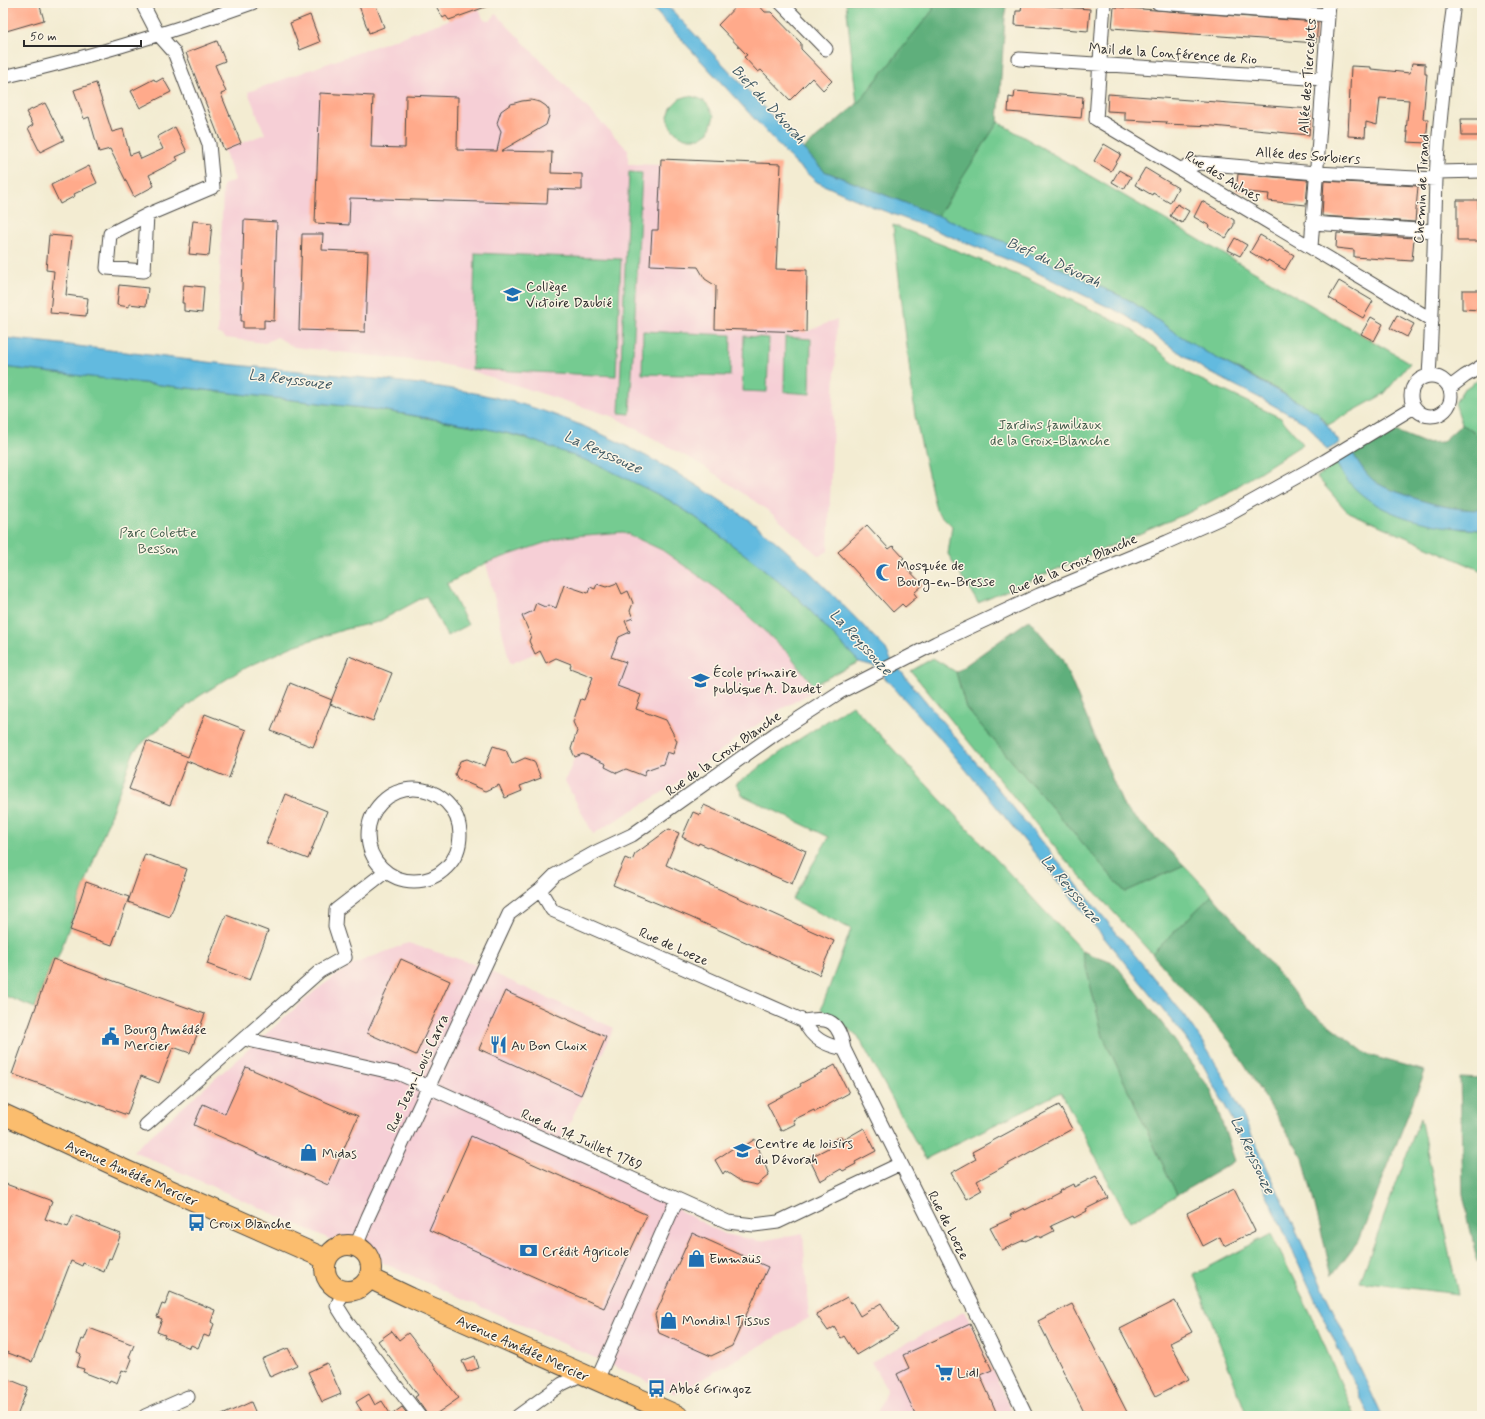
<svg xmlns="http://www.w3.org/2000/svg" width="1485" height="1419" viewBox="0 0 1485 1419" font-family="Mynerve,sans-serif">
<rect width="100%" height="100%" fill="#fcf5e5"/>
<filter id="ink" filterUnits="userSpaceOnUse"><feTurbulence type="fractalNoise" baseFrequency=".025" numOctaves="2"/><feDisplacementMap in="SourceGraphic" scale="8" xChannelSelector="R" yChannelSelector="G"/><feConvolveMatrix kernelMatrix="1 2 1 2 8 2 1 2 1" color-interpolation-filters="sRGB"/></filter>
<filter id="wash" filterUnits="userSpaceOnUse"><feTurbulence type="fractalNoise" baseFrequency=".012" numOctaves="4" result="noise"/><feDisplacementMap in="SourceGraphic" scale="16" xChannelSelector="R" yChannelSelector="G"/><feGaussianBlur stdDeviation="0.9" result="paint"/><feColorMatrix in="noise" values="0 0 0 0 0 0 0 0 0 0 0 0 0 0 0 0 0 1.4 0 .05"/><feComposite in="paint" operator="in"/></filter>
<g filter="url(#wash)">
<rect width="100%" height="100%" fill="#f3ecd2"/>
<path fill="#f6cfd6" d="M479,9L483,19L490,21L496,14L628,150V164L661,165V159L781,164L776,269L807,270L806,332L837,319L828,551L819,556L770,512L702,465L614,417L472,371L437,363L294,347L277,337L265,343L226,338L218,333L223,185L235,180L224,150L265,134L248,92Z
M623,532L662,550L726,595L789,654L816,690L774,713L732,742L673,786L593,834L565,781L575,757L571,749L577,731L573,722L581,699L584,700L597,665L587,675L570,668L572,662L565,660L564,662L556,658L546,663L540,651L510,664L486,563L562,537Z
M408,943L471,963L614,1028L559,1146L724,1234L760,1241L803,1233L809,1318L676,1394L133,1151L316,990L351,965Z
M965,1311L1014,1416H876L887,1389L871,1362Z"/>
<path fill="#74cb91" stroke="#507b5e" d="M846,3H933V10L857,104Z
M688,96C704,98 707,102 714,116L709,132L700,138H685L676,133L670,126L668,116L672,106L679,99Z
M998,122L1410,363L1384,394L1328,425L1322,417L1278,390L1209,354L1174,332L1131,301L1002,241L938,216Z
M629,172L642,173L630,414L619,413Z
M893,225L1025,278L1128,327L1189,374L1281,418L1303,444L1227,493L1190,512L978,603L948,554L952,526L936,510L915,416Z
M475,253L621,259L616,376L472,369Z
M643,331L731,335L730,376L642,374Z
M744,336L769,338L767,392L742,391Z
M785,337L811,339L810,394L784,392Z
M3,367L380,410L490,429L540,442L601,466L630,479L669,500L695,517L760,566L797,597L859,662L813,685L789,654L726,595L662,550L623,532L562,537L486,563L447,584L468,625L447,636L426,596L378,622L346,629L293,646L241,670L198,697L151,735L134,751L57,960L53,959L35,1008L3,995V853C6,826 4,801 3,775Z
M1482,377V438L1462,424L1455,403L1463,390Z
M1336,463L1345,477L1462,529L1482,530V571L1347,511L1317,477Z
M933,658L956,672L966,708L1125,892L1184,865L1212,895L1152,954L1062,856L911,671Z
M852,705L1082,951L1103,1036L1177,1195L1130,1222L1061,1092L925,1159L858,1036L821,1009L851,929L792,899L829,837L740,794L742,792L736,784L801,738Z
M1420,1118L1458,1294L1360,1282Z
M1271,1234L1310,1312L1355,1416H1247L1194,1275Z"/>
<path fill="#5faf7b" stroke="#456d53" d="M933,3H1006L998,122L938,216L824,171L803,149L857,104L933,10Z
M1462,424L1482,438V510C1454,510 1429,504 1403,494C1395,491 1385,488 1377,483C1366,476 1359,463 1352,452L1393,430L1425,443L1442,442Z
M1029,620L1062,659L1124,807L1184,865L1125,892L966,708L956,672Z
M1212,895L1307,1008L1368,1055L1425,1071L1359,1240L1332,1275L1303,1158L1230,1042L1152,954Z
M1082,951L1115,964L1161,1022L1211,1090L1235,1161L1177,1195L1103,1036Z
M1460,1077L1482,1078V1264L1477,1261L1463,1194Z"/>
<path fill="#62badf" stroke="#467285" d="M648,3H665L824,171L1002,241L1131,301L1174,332L1209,354L1317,412L1340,443L1327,450L1312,430L1305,423L1260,398L1205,370L1125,315L1021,265L927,227L871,206L817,182L795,163Z
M3,338C80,345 157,357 235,365C278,369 322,373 366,378C415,383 465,389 514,402C593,424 669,465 736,511C792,549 838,601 886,649L890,658L1181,1011C1199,1036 1215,1061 1230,1088L1382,1416H1369L1231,1117L1202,1063L1180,1030L939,737L874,666L859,662L797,597L760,566L695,517L669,500L601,466L523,437L470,425L380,410L3,367Z
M1352,452C1359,463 1366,476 1377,483C1385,488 1395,491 1403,494C1429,504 1454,510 1482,510V530C1429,527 1363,516 1336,463L1343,457Z"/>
<g id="blocks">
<path fill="#ffaa8b" d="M3,3H39L44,20L3,32Z
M358,3H375L384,27L369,33Z
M434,3H491V5L449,20L446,16L443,18Z
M739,3H757L765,12H771L801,43V49L832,81L823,90L812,78L790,100L761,70L758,72L744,57L747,55L718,25Z
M1022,4L1090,9L1088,31L1015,25L1016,11H1021Z
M1114,7L1318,22L1316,43L1112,28Z
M310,15L320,42L300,50L290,23Z
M217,41L225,61L215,65L226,92L221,94L241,143L224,150L186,53Z
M1412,63L1425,64V74H1427L1423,119H1428L1426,143L1407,142L1408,132H1406L1409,100L1380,98L1377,125L1366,122L1365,137L1348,136L1351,66L1371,67V69L1410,73Z
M163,78L171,92L140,108L131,91L154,79L156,82Z
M96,83L112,132L123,129L130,155L138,152L141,159L163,149L157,137L175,127L187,152L176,157L178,160L149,175L154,186L134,197L110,149L99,152L89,117L84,119L74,90Z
M1015,91L1083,97L1081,118L1008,112L1009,97L1014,98Z
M320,93L373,96L371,147L405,148L406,95L458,97L457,150L497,151L501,131L497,123L501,111L511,104L522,101L531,100L540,102L546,106L549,110V116L546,125L501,151L552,152L551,173L582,174V190L548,189L547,204L350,198L349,225L315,223Z
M1108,94L1311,109L1309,135L1213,126L1166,124L1167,122L1125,120V112L1107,111Z
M45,103L64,140L40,152L28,128L33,125L26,112Z
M1461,119H1482V136H1462Z
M1104,144L1121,154L1111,171L1094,161Z
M661,159L781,164L776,269L807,270L806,332L715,329L716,286L705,279L698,267L650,265L652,230H658Z
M89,166L97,183L74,194L75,196L60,204L51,185Z
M1145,168L1178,188L1170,203L1153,193L1152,195L1135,185Z
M1119,170L1131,177L1124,189L1112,182Z
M1238,174L1308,180L1306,205L1268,201L1269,194L1236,191Z
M1324,181L1418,186L1415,222L1322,216Z
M1457,200H1478L1479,241H1457Z
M1202,201L1234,220V225L1226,238L1209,228L1210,226L1194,217Z
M1177,204L1189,211L1182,223L1170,216Z
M244,220L277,222L274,321L264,320V328H243V321H241Z
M193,221L212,223L209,256L189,254Z
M1337,233L1414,238L1412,261L1354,257V250L1336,248Z
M302,234H323L322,250L368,252L365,332L299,330Z
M49,235L72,237L66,295L88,298L86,316L50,313L54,271L46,270Z
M1260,235L1294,255L1285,270L1268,260L1267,262L1250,252Z
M1235,238L1247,245L1240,256L1228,250Z
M1339,281L1373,301L1363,318L1329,298Z
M119,285L148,288L146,306L129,304V307L117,305Z
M184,285L204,287L202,313L184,311V303H182Z
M1462,290H1482V310L1462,309Z
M1397,315L1414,324L1407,337L1390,328Z
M1371,317L1383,324L1374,341L1361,334Z
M867,525L889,549L893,546L904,558L900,561L923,585L914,593L917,597L905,607L902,604L893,612L838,552Z
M617,583L622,594L628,591L633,603L630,611L633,618L625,621L630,632L619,637L611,657L626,662L617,686L641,695L636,709L666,720L677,741L673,754L667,752L663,764L646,770L644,776L626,769L617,773L605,767L606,764L583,754L575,757L571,749L577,731L573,722L581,699L584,700L593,677L570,668L571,664L556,658L546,663L540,651L535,654L529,641L531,636L522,616L533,611L536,603L545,607L549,605L556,608L564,585L588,593L590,587L595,589L597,584L606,587Z
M349,656L392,673L373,721L330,704Z
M290,683L332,700L313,747L271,731Z
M205,714L246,730L229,778L187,761L170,805L129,789L147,741L188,757Z
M493,746L506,750L512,764L525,758L534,761L541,778L520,786L522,791L505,798L499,785L486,791L458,779L455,774L460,761L467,759L485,766Z
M285,794L327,811L308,859L266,843Z
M704,805L806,851L792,884L699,843L698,845L682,837L693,812L700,815Z
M669,829L679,833L666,865L834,941L819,975L690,917L613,885L625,858L632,861L635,854Z
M145,854L187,869L170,917L128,902Z
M86,882L129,897L112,945L70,930Z
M226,915L268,931L250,980L207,964Z
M53,959L205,1014L190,1053L173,1047L159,1083L141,1076L127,1115L12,1074Z
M401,959L450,981L416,1055L367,1033Z
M505,991L606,1037L581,1095L479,1049Z
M835,1065L849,1093L815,1112L814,1110L793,1120L795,1124L781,1131L767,1104L801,1086L800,1084Z
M246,1067L358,1116L328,1185L194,1125L203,1104L225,1114Z
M1059,1105L1072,1129L977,1181L982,1190L966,1199L951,1173L976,1159L972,1152Z
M864,1128L876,1151L855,1162L856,1164L843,1171L841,1169L820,1181L809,1158L830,1147L828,1143L841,1136L843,1140Z
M471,1136L647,1215L604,1308L429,1230Z
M755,1139L769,1175L757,1185L742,1182L725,1171L723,1174L715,1160L738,1145L740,1149Z
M1096,1176L1108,1198L1086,1209L1087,1211L1074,1218L1073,1216L1051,1226L1054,1231L1040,1238L1038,1235L1025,1241L1024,1240L1002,1250L990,1228L1012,1218L1010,1215L1024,1208L1025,1210L1060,1192L1059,1191L1073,1184L1074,1187Z
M3,1183L52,1201L45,1219L68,1227L73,1215L121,1234L111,1259L109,1258L104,1272L83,1263L82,1266L71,1261L32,1362L3,1351Z
M1234,1189L1255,1231L1224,1246L1220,1237L1203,1246L1187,1213Z
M692,1233L768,1267L732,1346L711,1356L659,1333L655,1315Z
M170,1292L215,1310L211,1322L214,1324L209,1337L204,1335L198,1348L191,1345L190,1348L164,1337L165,1335L157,1332L162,1319L157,1317L162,1304L165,1305Z
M847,1297L850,1303L852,1302L860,1316L881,1303L898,1330L856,1355L844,1336L841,1338L834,1327L828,1331L816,1314Z
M1175,1301L1192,1332L1170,1343L1189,1379L1155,1396L1120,1329Z
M1072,1304L1129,1416H1086L1038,1321Z
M970,1324L992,1370L980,1375L998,1416H916L897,1374L909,1368L903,1355Z
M89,1328L134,1345L129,1357L132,1359L127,1372L122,1370L117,1383L110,1380L109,1382L83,1372L84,1369L77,1367L81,1354L77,1352L82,1339L84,1340Z
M392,1331L399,1340L408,1333L459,1398L433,1416H427L425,1411L415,1397L418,1395L378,1341Z
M288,1348L297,1365L270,1377L262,1359Z
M475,1356L479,1368L467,1372L462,1361Z
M327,1363L341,1394L322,1402L308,1372Z
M3,1377L28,1387L17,1416H3Z
M369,1394L375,1405L382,1401L391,1415L402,1407L409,1416H356L362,1412L356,1402Z
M251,1402L257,1416H220Z"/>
</g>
</g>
<g filter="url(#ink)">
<use href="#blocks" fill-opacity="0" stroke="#494844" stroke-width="1"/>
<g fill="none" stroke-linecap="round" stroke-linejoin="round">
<defs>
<path id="street" d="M145,3L144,7L158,34L174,52L209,144L213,187L147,215L110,234L107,268L144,271L147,215
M781,3L826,49
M1104,3L1096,119L1432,320
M1158,3L1328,15
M1019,59L1324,79
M3,77C87,58 171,32 252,3
M1180,169L1199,163L1316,173L1436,179
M1437,172L1482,171
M1312,223L1435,231
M1311,247L1329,3
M1429,376C1433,310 1434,245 1436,179C1439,120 1446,61 1454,3
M1411 396a20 20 0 1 1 40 0a20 20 0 1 1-40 0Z
M1449,388L1465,376L1482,366
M368 835a46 46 0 1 1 92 0a46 46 0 1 1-92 0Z
M540,890L552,910L804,1021C830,1016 839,1022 844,1049C904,1171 967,1293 1026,1416
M804,1021C812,1039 825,1045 844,1049
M244,1039L400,1074L728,1222L754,1225L778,1222L900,1164
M146,1125L320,971L345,957L335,926L336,910L385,872
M356,1246L368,1217L509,914L540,890L555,875L596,852L632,835L775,734L840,692L936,643L1039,595L1167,542L1230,514L1325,461L1414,407
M344,1290L337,1306L347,1322L419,1416
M597,1380L677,1199
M145,1416L188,1397
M518,1416L562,1384L583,1374"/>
<path id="primary" d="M3,1114L127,1171L326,1259
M325 1268a23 23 0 1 1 46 0a23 23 0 1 1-46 0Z
M369,1278L411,1298L678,1416"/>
</defs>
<use href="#street" stroke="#494844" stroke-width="15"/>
<use href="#primary" stroke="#494844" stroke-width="22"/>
<use href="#street" stroke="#fff" stroke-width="13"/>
<use href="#primary" stroke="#fbbd6e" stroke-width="20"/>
</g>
</g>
<defs>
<symbol id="school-bare" viewBox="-9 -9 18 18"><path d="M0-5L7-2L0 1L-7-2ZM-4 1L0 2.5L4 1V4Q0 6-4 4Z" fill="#1f6fb2" stroke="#fcf5e5" stroke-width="2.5" paint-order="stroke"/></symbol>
<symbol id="mosque-bare" viewBox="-9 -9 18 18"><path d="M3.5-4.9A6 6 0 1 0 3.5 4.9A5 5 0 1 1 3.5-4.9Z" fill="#1f6fb2" stroke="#fcf5e5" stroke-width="2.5" paint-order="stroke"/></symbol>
<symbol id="civic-bare" viewBox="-9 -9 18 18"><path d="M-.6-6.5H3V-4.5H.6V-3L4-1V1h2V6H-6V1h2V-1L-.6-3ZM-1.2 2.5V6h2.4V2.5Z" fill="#1f6fb2" stroke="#fcf5e5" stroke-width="2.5" paint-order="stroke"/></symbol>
<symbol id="restaurant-bare" viewBox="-9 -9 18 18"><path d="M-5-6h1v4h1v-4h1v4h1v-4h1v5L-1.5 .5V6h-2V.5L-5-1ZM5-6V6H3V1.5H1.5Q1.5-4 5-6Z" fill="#1f6fb2" stroke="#fcf5e5" stroke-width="2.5" paint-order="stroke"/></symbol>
<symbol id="shop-bare" viewBox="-9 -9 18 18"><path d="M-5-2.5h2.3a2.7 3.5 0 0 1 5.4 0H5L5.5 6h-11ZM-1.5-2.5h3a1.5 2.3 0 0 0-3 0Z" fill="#1f6fb2" stroke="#fcf5e5" stroke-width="2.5" paint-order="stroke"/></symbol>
<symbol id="bus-bare" viewBox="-9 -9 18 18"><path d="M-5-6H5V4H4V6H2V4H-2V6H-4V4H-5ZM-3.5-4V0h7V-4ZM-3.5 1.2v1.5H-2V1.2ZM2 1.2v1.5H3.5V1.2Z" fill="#1f6fb2" stroke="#fcf5e5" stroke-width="2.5" paint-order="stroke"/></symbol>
<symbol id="bank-bare" viewBox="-9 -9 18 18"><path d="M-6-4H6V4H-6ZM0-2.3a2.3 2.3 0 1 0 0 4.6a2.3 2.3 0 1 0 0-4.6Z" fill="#1f6fb2" stroke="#fcf5e5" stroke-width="2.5" paint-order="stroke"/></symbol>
<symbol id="supermarket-bare" viewBox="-9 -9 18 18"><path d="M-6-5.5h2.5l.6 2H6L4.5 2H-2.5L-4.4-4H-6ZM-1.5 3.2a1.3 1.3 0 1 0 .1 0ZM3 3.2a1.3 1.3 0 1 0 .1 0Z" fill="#1f6fb2" stroke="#fcf5e5" stroke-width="2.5" paint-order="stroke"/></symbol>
</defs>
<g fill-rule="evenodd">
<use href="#school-bare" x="500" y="282" width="25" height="25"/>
<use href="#mosque-bare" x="872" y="560" width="25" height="25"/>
<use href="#school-bare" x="688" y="668" width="25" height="25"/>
<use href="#civic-bare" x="98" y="1024" width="25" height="25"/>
<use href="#restaurant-bare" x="486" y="1032" width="25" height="25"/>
<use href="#school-bare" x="730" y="1138" width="25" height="25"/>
<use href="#shop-bare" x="296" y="1140" width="25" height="25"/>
<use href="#bus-bare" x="184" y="1210" width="25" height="25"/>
<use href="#bank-bare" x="516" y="1238" width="25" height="25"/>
<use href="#shop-bare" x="684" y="1246" width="25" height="25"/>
<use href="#shop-bare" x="656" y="1308" width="25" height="25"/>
<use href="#supermarket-bare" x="932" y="1360" width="25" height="25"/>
<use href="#bus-bare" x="644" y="1376" width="25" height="25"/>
</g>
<g text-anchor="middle" stroke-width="3" stroke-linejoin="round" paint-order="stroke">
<g font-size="14" fill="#2b2b2b" stroke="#fcf5e5">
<text transform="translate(1173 53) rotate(4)" y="5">Mail de la Conférence de Rio</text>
<text transform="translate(1307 76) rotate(-86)" y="5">Allée des Tiercelets</text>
<text transform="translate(1308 155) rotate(4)" y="5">Allée des Sorbiers</text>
<text transform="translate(1223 176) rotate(31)" y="5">Rue des Aulnes</text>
<text transform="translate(1421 189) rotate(-87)" y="5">Chemin de Tirand</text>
<text transform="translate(1073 564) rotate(-23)" y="5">Rue de la Croix Blanche</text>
<text transform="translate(723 753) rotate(-35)" y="5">Rue de la Croix Blanche</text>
<text transform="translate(674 946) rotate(24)" y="5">Rue de Loeze</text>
<text transform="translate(417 1073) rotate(-65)" y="5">Rue Jean-Louis Carra</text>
<text transform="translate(582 1139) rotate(24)" y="5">Rue du 14 Juillet 1789</text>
<text transform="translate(132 1173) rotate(24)" y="5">Avenue Amédée Mercier</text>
<text transform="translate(949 1225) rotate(63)" y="5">Rue de Loeze</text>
<text transform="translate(523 1348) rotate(24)" y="5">Avenue Amédée Mercier</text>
</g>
<g font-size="14" fill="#2b2b2b" stroke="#fcf5e5" text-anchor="start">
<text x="526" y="291">Collège<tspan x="526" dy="16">Victoire Daubié</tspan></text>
<text x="897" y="570">Mosquée de<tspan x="897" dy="16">Bourg-en-Bresse</tspan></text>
<text x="713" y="677">École primaire<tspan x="713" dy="16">publique A. Daudet</tspan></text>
<text x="124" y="1034">Bourg Amédée<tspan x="124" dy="16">Mercier</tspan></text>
<text x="511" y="1050">Au Bon Choix</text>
<text x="755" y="1148">Centre de loisirs<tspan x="755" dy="16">du Dévorah</tspan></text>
<text x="322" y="1158">Midas</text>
<text x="209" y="1228">Croix Blanche</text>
<text x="542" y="1256">Crédit Agricole</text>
<text x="709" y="1263">Emmaüs</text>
<text x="682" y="1325">Mondial Tissus</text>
<text x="957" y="1377">Lidl</text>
<text x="669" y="1393">Abbé Gringoz</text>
</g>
<g font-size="14" fill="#415b4a" stroke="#fcf5e5">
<text x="1050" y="429">Jardins familiaux<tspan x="1050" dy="16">de la Croix-Blanche</tspan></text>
<text x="158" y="537">Parc Colette<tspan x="158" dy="16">Besson</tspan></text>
</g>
<g font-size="15" font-style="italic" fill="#3c5661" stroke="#fcf5e5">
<text transform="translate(769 104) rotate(47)" y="5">Bief du Dévorah</text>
<text transform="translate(1054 262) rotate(24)" y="5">Bief du Dévorah</text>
<text transform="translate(290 379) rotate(7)" y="5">La Reyssouze</text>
<text transform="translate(603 452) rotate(24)" y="5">La Reyssouze</text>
<text transform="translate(861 642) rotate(47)" y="5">La Reyssouze</text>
<text transform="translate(1071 889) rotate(50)" y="5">La Reyssouze</text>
<text transform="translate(1253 1155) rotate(65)" y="5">La Reyssouze</text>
</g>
</g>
<rect width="1485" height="1419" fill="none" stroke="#fcf5e5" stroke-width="16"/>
<path d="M24 40v6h117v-6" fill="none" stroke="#2b2b2b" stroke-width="2"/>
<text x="30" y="40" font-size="12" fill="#2b2b2b" stroke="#fcf5e5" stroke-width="3" paint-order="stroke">50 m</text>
</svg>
